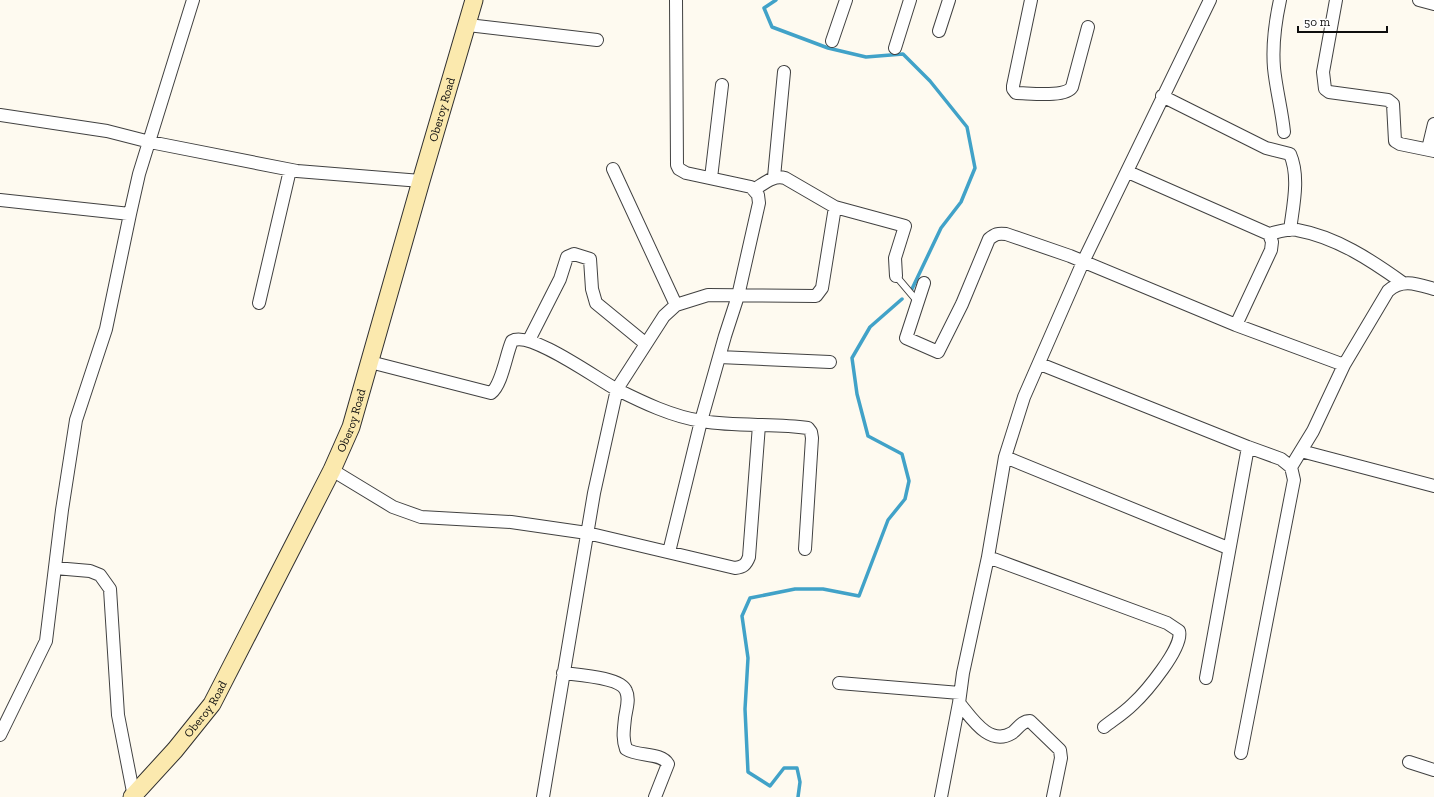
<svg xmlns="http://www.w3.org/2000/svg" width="1434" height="797" viewBox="0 0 1434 797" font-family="'Zilla Slab',serif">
<rect width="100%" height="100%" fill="#fefaf0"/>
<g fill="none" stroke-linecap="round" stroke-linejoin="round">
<path stroke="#41a2c8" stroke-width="3.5" d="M776,0L764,8L772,27L828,48L866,57L903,54L930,81L967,127L975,168L961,202L941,228L911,291
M798,797L800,782L797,768H784L770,786L748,772L745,709L748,658L742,616L750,598L795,589H823L859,596L888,520L905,499L909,481L902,454L868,436L857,394L852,358L870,327L902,299"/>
<defs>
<path id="lane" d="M896,276L918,302"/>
<path id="street" d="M1031,0L1013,86V89L1016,93C1029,93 1065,98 1072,87L1088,27
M1280,0C1275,23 1272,44 1274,68C1276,89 1282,111 1284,132
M1336,0L1323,72L1325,89L1329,92L1388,100L1393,104L1395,141L1400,144L1434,151
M1419,0L1434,4
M468,25L597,40
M939,31L949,0
M832,41L846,0
M895,48L910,0
M1162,96L1266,148L1290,154C1300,177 1293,206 1290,230
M0,115L107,131L150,142L297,171L421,181
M1428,149L1434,124
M613,169L676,305
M1128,172L1269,234L1272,242L1271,250L1236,325
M774,177L784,72
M711,178L722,85
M755,189C765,183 773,175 785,178L835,207L905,226L895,258L896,276
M0,200L130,214
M1269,234C1278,232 1288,228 1297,230C1336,237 1371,260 1403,283
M924,283L906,338L938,352L962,304L989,239C995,234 998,233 1006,234L1070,256L1236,325L1344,365
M259,303L290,170
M529,340L560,279L567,257L574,254L590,259L592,289L596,303L646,344
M719,357L830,362
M370,362L491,393C502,385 506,354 512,341C530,330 597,379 616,389C642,402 673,417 702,421C737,427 773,423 808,428L811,432L812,438L805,549
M1040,364L1248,447L1281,459L1291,467L1294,480L1241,753
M1301,451L1434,486
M1005,457L1228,548
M1291,467L1313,431L1344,365L1388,291C1402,278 1417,284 1434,289
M332,470L393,507L421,517L511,522L587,533L735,568C743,567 746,565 749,557L759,425
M669,552L701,421L725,336L738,296L759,203L758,195L751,187L686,173L679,169L677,165L676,0
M988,557L1167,623L1179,631C1184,647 1145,693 1133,704C1124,713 1113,720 1104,727
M55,568L90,571L100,575L110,589L118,715L134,797
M563,673C577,675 621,677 626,691C630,699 626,710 625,718C624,729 622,738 626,749C638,757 661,752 668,764L655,797
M1206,678L1248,447
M839,683L960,693
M0,735L46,641L62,510L76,420L106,329L130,214L139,174L193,0
M1409,762L1434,770
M543,797L594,493L617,389L664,316L676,305L708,295L816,296L822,288L835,207
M941,797L959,703
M1053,797L1061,758L1060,750L1030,721C1021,721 1018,729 1012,733C989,747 971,717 959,703L963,673L988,557L1005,457L1024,397L1083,262L1210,0"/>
<g id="secondary">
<path id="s1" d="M132,797L175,750L212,704L332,470L351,427L421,181L474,0"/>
</g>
</defs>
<use href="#lane" stroke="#414141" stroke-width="8"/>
<use href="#street" stroke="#414141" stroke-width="14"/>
<use href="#secondary" stroke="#303030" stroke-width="19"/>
<use href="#lane" stroke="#fff" stroke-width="6"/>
<use href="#street" stroke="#fff" stroke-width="12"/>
<use href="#secondary" stroke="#fbe9ae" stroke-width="17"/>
</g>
<g text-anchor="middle" stroke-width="4" stroke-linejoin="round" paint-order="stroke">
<g font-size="12" fill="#0e0e0e" stroke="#fff">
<text dy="4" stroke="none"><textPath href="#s1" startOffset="763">Oberoy Road</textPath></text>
<text dy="4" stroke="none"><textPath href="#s1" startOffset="439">Oberoy Road</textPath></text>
<text dy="4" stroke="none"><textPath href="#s1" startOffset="115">Oberoy Road</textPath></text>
</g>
</g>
<path d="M1298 26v6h89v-6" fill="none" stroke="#0e0e0e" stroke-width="2"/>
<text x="1304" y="26" font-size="12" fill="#0e0e0e" stroke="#ffffff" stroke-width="3" paint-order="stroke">50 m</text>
</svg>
